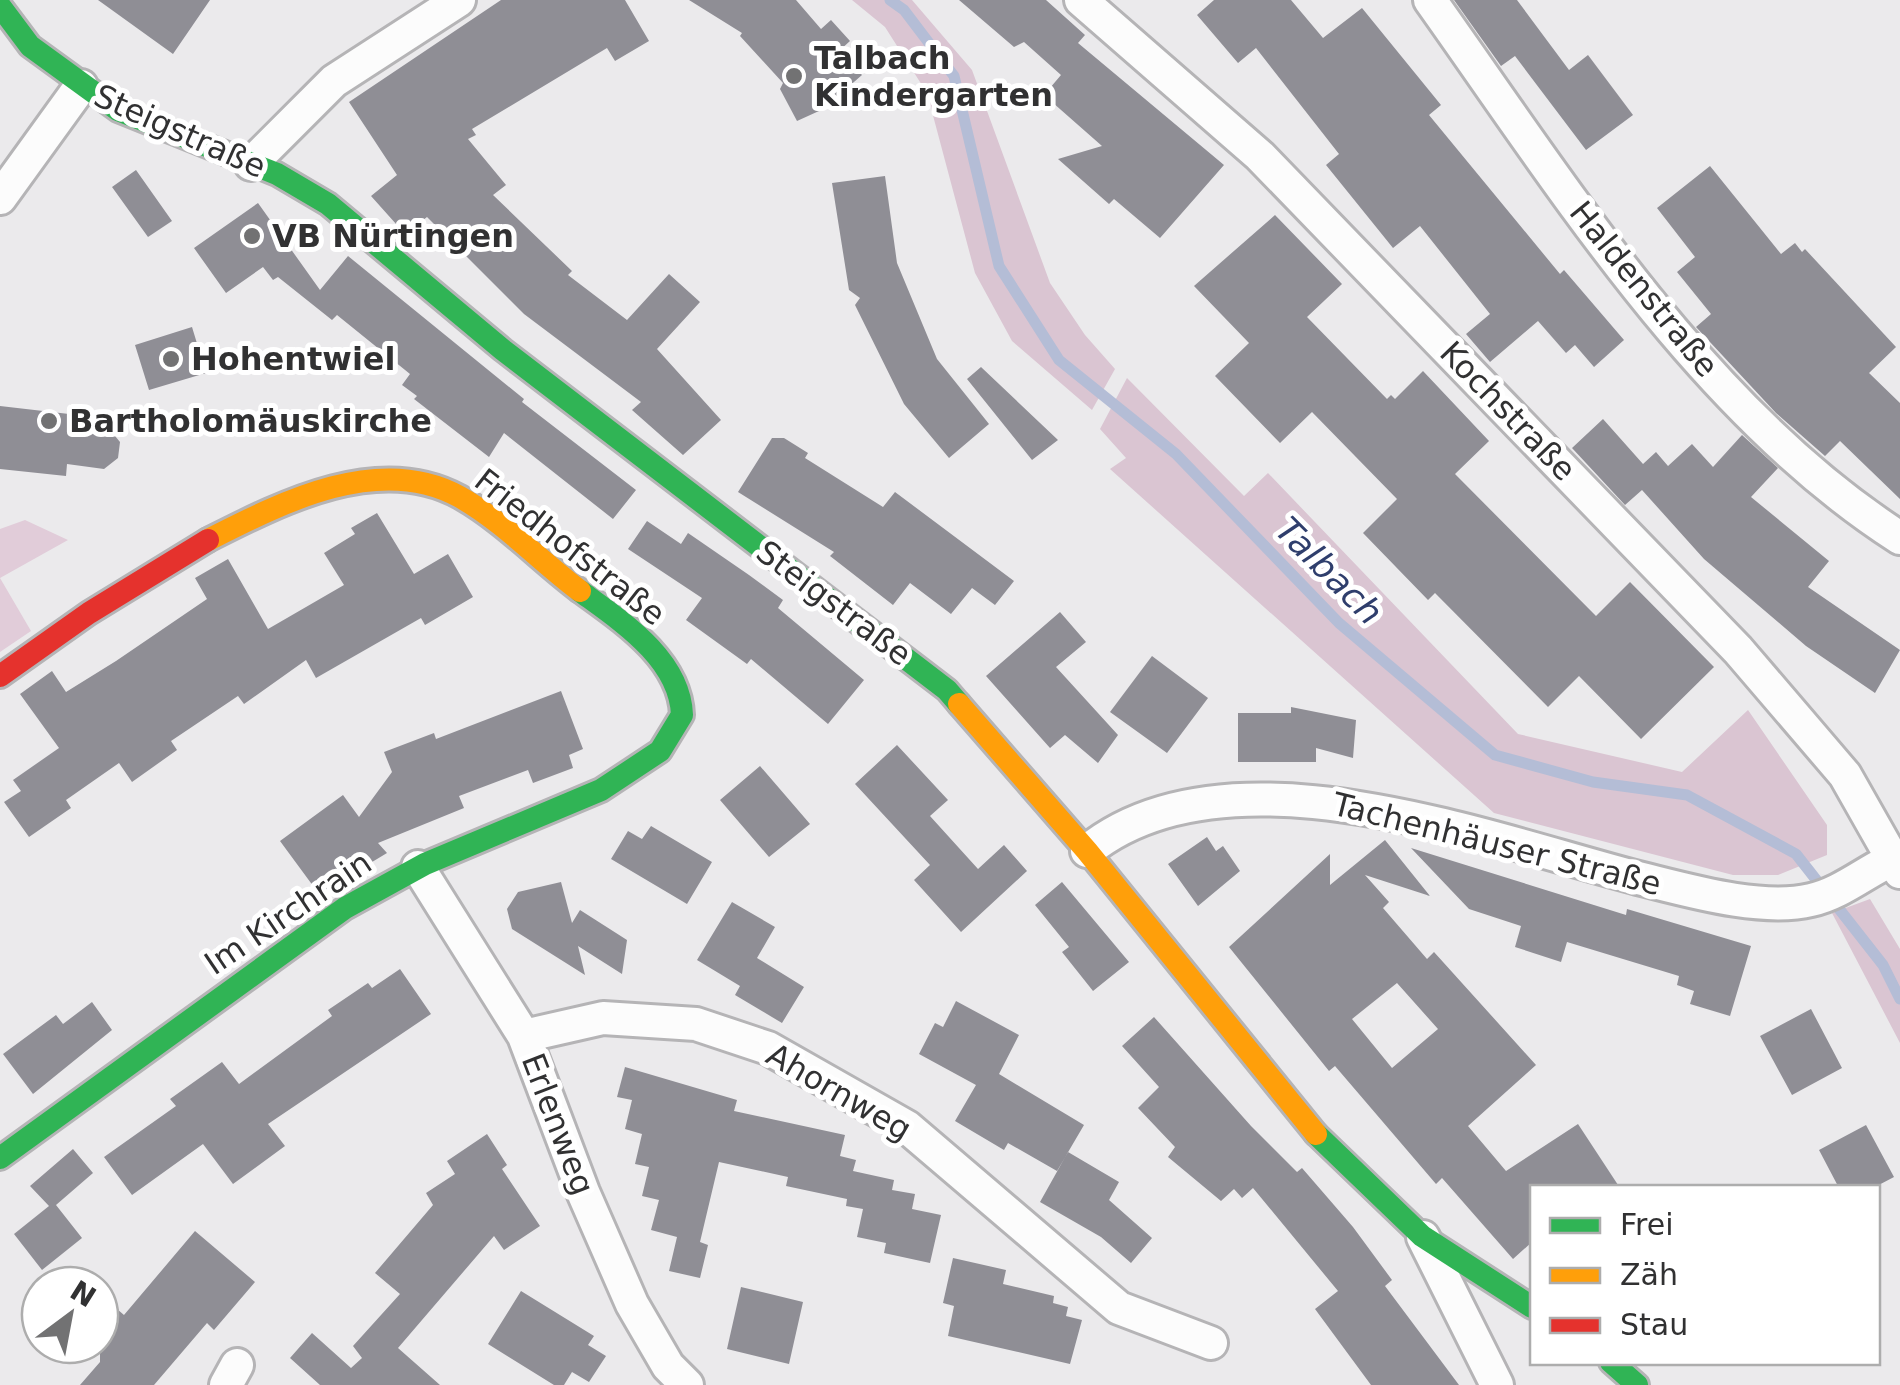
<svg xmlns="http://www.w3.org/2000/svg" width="1900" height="1385" viewBox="0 0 1900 1385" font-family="'DejaVu Sans',sans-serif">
<rect width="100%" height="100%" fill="#ebeaec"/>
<path fill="#e1ccd9" d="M25,520L68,540L0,578L31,631L0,652V529Z"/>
<path fill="#dac5d2" d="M852,0H912L972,70L1050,283L1085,335L1115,369L1092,410L1012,341L975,273L927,93L885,27Z
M1127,378L1244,496L1268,473L1518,734L1682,772L1748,710L1827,825V855L1778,875H1733L1494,813L1110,469L1126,458L1100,429Z
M1870,899L1900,949V1043L1832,913Z"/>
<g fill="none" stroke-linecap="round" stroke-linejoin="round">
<path stroke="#b4bdd6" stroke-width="11" d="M890,0L904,10L954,76L999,266L1059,360L1176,454L1339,623L1495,755L1593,782L1687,795L1796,854L1883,965L1900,999"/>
</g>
<path fill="#8f8e95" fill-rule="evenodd" d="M98,0H210L173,54Z
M501,0H625L649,41L615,61L607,48L472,129L476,135L468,139L506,185L493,195L572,271L568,275L627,320L669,274L700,302L657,349L721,420L683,455L632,410L641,402L524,314L427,217L405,234L371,196L397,175L349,102Z
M689,0H796L821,29L831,20L850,41L839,51L862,75L839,95L841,101L797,121L780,89L783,83L740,36L742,33Z
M959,0H1046L1085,35L1078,43L1224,165L1160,238L1114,199L1109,204L1058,159L1102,146L1044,95L1061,75L1024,42L1014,47Z
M1214,0H1291L1323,38L1362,8L1441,105L1429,115L1560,274L1564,270L1624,340L1594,367L1575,345L1566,353L1538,321L1490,362L1466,334L1490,314L1420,226L1393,248L1326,165L1339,154L1256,48L1238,63L1197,15Z
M1454,0H1517L1569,70L1588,55L1633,115L1586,150L1515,56L1501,66Z
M1710,166L1781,254L1795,243L1802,252L1805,249L1896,347L1869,373L1900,403V499L1840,441L1825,456L1776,413L1696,327L1711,314L1677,272L1695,257L1657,208Z
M136,170L172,221L148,237L112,187Z
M885,176L897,263L937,359L989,424L949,458L904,404L855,305L860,298L849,290L832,183Z
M258,203L320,290L348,256L524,399L522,402L636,490L613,519L504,433L489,457L414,399L417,396L402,385L410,374L337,315L332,320L278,277L273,280L263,267L226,293L194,248Z
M1275,215L1342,284L1307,317L1387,399L1391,395L1395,399L1423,371L1489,441L1455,474L1596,616L1630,582L1714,667L1641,739L1579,676L1548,707L1435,593L1428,600L1363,533L1397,499L1312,412L1280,443L1215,376L1249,343L1194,286Z
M192,327L206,373L149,390L135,345Z
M981,367L1058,440L1032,460L967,379Z
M70,404L91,407L120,442L118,458L104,469L67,464L66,476L0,469V406L69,414Z
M1603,419L1643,464L1656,452L1668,466L1692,444L1713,467L1742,435L1778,468L1751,497L1829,561L1808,587L1900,650L1875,693L1806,646L1704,559L1642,490L1625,505L1572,448Z
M772,438H784L808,453L805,458L883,507L895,492L1014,581L995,605L972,588L951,614L910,583L893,605L830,556L834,552L738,492Z
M377,513L414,574L448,554L473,597L425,625L421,618L316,678L306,660L244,704L238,696L171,741L177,750L132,782L119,763L66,800L71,808L29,837L4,802L21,791L13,780L59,748L20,694L52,671L66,692L116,661L207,599L195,578L228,559L268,629L344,585L324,553L355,534L351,528Z
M647,521L681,544L688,533L749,575L783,600L778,608L864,680L828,724L751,659L747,664L686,620L702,598L628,549Z
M1060,612L1086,642L1056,667L1118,735L1098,763L1065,735L1050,748L986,676Z
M1152,656L1208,698L1167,753L1110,712Z
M561,691L583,749L569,755L573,768L533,783L528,770L459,796L464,808L378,843L387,853L319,894L280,841L343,795L359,817L392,772L384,752L434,733L436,739Z
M1291,707L1356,720L1353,758L1316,748V762H1238V713H1291Z
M897,745L948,800L930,816L978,869L1004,845L1027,871L961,932L914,880L930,865L855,784Z
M760,766L810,824L769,857L720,800Z
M651,826L712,862L687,904L611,859L628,831L642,839Z
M1207,837L1216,851L1223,846L1240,871L1198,906L1168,864Z
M1385,840L1430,896L1365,875L1389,902L1383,908L1427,959L1434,952L1536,1065L1468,1126L1506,1171L1578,1124L1620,1188H1532V1242L1513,1259L1442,1178L1436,1184L1335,1066L1329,1071L1229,947L1330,854V885ZM1397,983L1438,1029L1392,1068L1352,1019Z
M1411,848L1626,915L1627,909L1751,946L1730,1016L1690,1004L1694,991L1677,985L1679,976L1567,942L1561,962L1515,947L1521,926L1469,909Z
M561,882L572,923L580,910L627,940L622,974L578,946L585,975L512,929L507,909L518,892Z
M1062,882L1129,962L1093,991L1062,952L1069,947L1035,905Z
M732,902L775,927L757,958L804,987L782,1023L735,995L740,986L697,960Z
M400,969L431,1014L268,1124L285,1146L233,1184L203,1144L132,1195L104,1157L176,1106L170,1099L222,1062L239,1084L332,1016L328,1010L368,983L372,988Z
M956,1001L1019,1035L999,1074L1084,1125L1057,1171L1008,1143L1004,1150L955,1121L976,1085L919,1054L935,1023L943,1027Z
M92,1002L112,1030L33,1094L3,1054L56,1015L63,1024Z
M1811,1009L1842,1068L1792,1095L1760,1036Z
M1154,1017L1251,1126L1297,1172L1302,1168L1353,1227L1392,1280L1385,1286L1459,1385H1371L1315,1309L1338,1291L1253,1188L1242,1198L1234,1189L1221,1201L1168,1157L1175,1147L1138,1108L1159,1087L1122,1046Z
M625,1067L737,1100L734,1111L845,1135L840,1156L856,1160L853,1171L894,1180L892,1190L915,1194L912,1209L941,1215L930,1263L884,1253L886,1243L857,1237L863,1209L846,1206L847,1199L786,1186L788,1177L719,1162L700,1242L708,1245L700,1278L669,1271L677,1237L651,1230L659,1200L642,1196L649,1167L635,1164L642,1134L625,1129L632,1100L617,1097Z
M1866,1125L1894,1177L1873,1188H1839L1819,1150Z
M487,1134L507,1165L502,1169L540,1226L504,1250L494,1236L398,1348L440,1385H320L290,1358L312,1333L351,1368L362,1358L353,1346L400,1294L375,1273L433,1205L426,1193L455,1174L447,1161Z
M73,1149L93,1173L56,1205L82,1238L42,1270L14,1234L49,1206L30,1186Z
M1068,1152L1119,1182L1109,1200L1152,1238L1131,1263L1101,1237L1040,1202Z
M195,1231L255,1282L214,1330L207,1323L154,1385H80L100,1362V1329L117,1309L124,1315Z
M953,1258L1006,1270L1003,1284L1054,1296L1053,1303L1068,1307L1066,1316L1082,1320L1070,1364L948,1336L954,1306L943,1303Z
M741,1287L803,1302L789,1364L727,1349Z
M521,1291L594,1336L588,1345L606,1356L589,1382L572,1372L564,1385H554L488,1344Z"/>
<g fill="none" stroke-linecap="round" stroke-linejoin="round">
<defs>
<path id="street" d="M1081,0L1260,156L1738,650L1845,775L1900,872
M1430,0C1563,187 1703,412 1900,538
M251,164L334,81L459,0
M0,198L81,86
M1087,851C1225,739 1484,838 1638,878C1687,890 1761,912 1811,900C1843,893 1870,868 1900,856
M418,867L524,1036L583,1192L632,1304L668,1366L687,1385
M524,1036L603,1018L696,1024L768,1048L907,1127L1119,1308L1211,1343
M1423,1237L1497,1385
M226,1385L237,1365"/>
<path id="fast" d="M0,6L30,46L118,110L277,174L328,204L503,350L947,690L959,704
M1316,1134L1422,1236L1532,1307
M0,1158L345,908L425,864L601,790L660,751L682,715C680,659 621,621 580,591
M1611,1362L1637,1385"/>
<path id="slow" d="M208,540C281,503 379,452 460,497C504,522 540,561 580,591
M959,704L1087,851L1316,1134"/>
<path id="jam" d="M0,676L89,613L208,540"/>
</defs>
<use href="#street" stroke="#b5b4b6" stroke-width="38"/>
<use href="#fast" stroke="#b5b4b6" stroke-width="28"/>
<use href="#slow" stroke="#b5b4b6" stroke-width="28"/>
<use href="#jam" stroke="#b5b4b6" stroke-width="28"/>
<use href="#street" stroke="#fcfcfc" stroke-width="32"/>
<use href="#fast" stroke="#30b455" stroke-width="22"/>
<use href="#slow" stroke="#ff9f0a" stroke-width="22"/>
<use href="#jam" stroke="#e5322d" stroke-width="22"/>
</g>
<g fill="#727273" stroke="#fff" stroke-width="4">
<circle cx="794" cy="76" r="10"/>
<circle cx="252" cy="236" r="10"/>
<circle cx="171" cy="359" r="10"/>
<circle cx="49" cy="421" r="10"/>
</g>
<g text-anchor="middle" stroke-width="10" stroke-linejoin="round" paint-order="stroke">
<g font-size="32" font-weight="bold" fill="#313132" stroke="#fff" text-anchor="start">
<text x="814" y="69">Talbach<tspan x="814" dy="37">Kindergarten</tspan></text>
<text x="272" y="247">VB Nürtingen</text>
<text x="191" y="370">Hohentwiel</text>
<text x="69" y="432">Bartholomäuskirche</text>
</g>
<g font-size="32" fill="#313132" stroke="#fff">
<text transform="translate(180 131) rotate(24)" y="11">Steigstraße</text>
<text transform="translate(1644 289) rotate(51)" y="11">Haldenstraße</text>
<text transform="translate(1508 411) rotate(46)" y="11">Kochstraße</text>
<text transform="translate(570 547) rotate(38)" y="11">Friedhofstraße</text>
<text transform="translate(834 603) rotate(37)" y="11">Steigstraße</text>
<text transform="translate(1497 844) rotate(14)" y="11">Tachenhäuser Straße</text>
<text transform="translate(288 913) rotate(-34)" y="11">Im Kirchrain</text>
<text transform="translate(839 1092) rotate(30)" y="11">Ahornweg</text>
<text transform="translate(558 1124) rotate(69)" y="11">Erlenweg</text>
</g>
<g font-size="35" font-style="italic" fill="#2f3e6c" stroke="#fff">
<text transform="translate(1329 571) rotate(45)" y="12">Talbach</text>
</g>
</g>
<rect x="1530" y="1185" width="350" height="180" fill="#ffffff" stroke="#adadad" stroke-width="2.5"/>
<rect x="1550" y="1218" width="50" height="15" fill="#30b455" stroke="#adadad" stroke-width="2.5"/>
<text x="1620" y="1235" font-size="30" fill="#313132">Frei</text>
<rect x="1550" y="1268" width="50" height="15" fill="#ff9f0a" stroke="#adadad" stroke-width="2.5"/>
<text x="1620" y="1285" font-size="30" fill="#313132">Zäh</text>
<rect x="1550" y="1318" width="50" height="15" fill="#e5322d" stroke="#adadad" stroke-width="2.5"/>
<text x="1620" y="1335" font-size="30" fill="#313132">Stau</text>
<g transform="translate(70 1315) rotate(32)"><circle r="48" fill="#ffffff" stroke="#adadad" stroke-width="2.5"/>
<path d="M0-8L18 38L0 25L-18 38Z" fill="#727273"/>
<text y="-15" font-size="28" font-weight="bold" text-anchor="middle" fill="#313132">N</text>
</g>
</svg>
